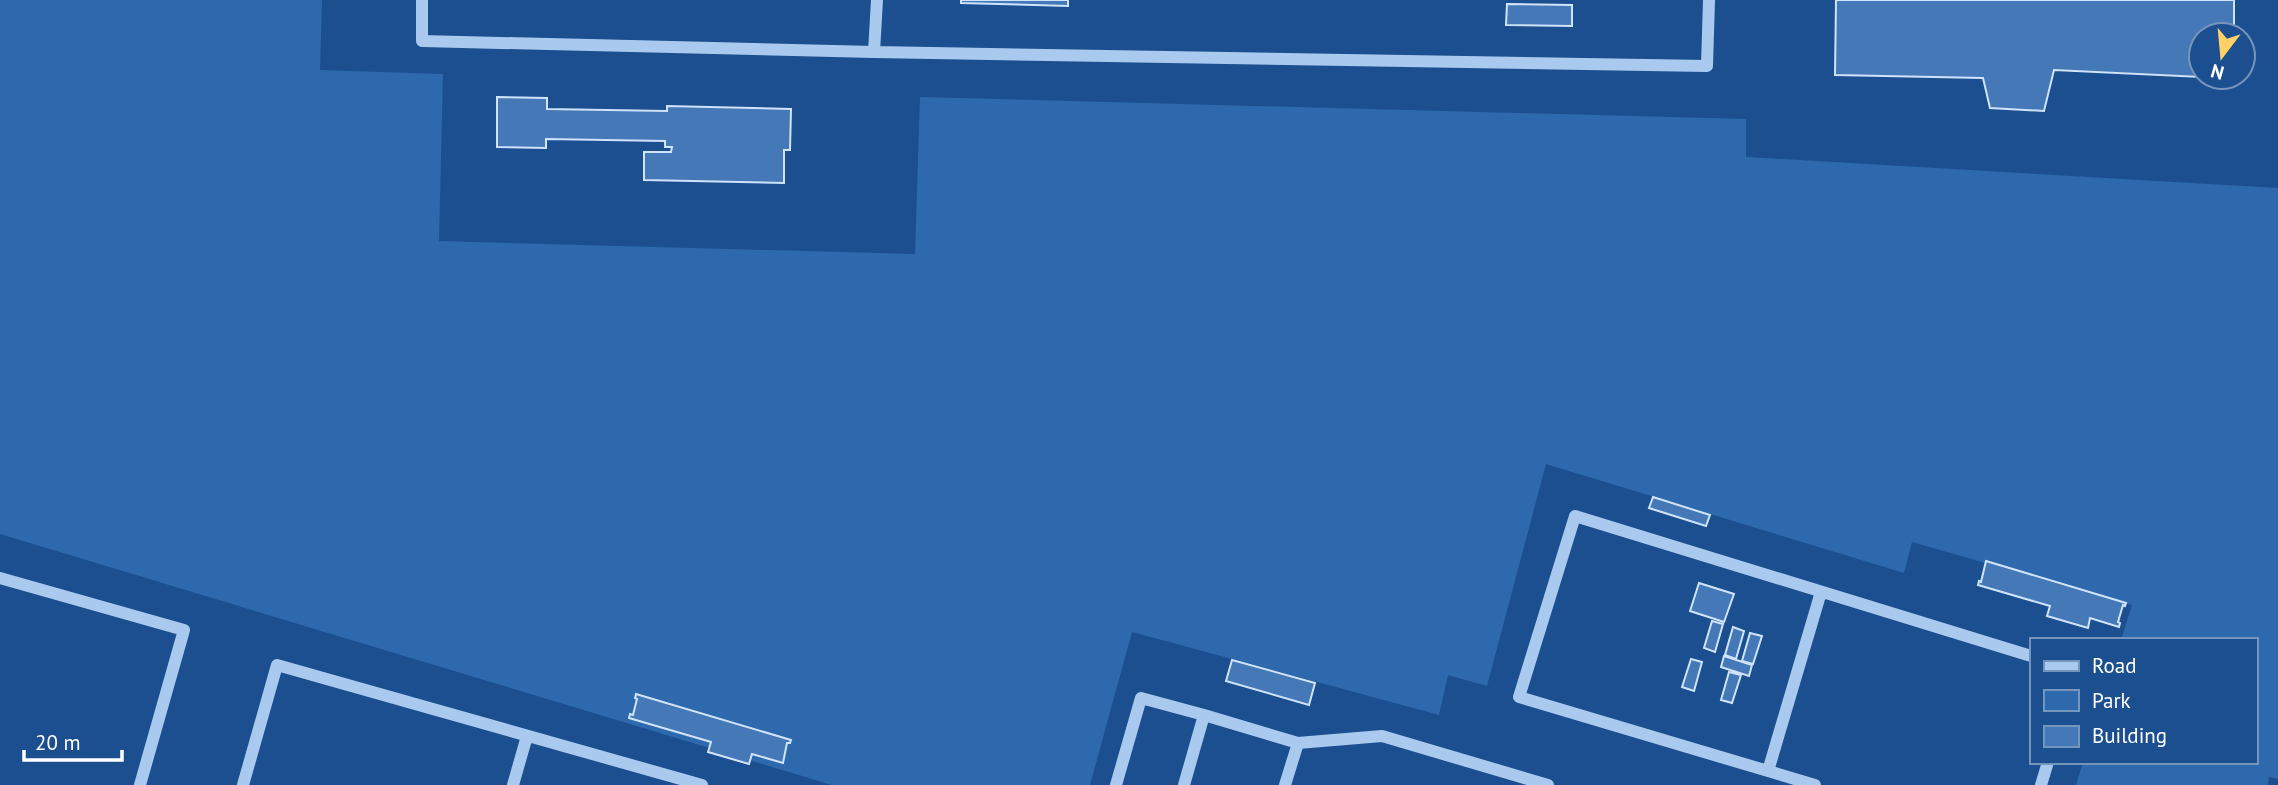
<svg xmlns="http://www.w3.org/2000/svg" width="2278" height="785" viewBox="0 0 2278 785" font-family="'PT Sans',sans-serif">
<rect width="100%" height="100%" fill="#1b4f8f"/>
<path fill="#2e69ad" d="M0,0H322L320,70L443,74L439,241L915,254L920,97L1746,119V157L2278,188V779L2269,777L2268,785H2076L2083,762H2255V640H2121L2132,605L1912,542L1904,573L1546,464L1487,686L1448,675L1439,715L1132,632L1090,785H832L0,534Z"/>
<path fill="#4478b7" stroke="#cfe3fa" stroke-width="2" d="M961,0H1068V6L961,3Z
M1836,0H2234V27L2227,29V35H2201V77L2054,70L2044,111L1990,108L1983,78L1835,75Z
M1507,4L1572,5V26L1506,25Z
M497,97L547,98V109L667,111V106L791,109L790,150H784V183L644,180V152H671L672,147H665V141L546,139V148L497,147Z
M1653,497L1710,515L1706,526L1649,508Z
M1986,561L2126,603L2125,606L2123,605L2118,622L2120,623L2119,627L2090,618L2088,628L2047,616L2050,606L1978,585L1979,581L1981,582Z
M1699,583L1734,594L1724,622L1690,611Z
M1712,621L1723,624L1715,652L1704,648Z
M1733,627L1744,631L1736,659L1725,655Z
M1750,633L1762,636L1753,664L1742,661Z
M1724,656L1752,665L1749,676L1721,667Z
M1691,659L1702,662L1694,691L1682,687Z
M1232,660L1315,683L1309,705L1226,681Z
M1729,672L1741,675L1732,703L1721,700Z
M636,694L791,740L790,743H787L783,763L752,754L749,764L708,752L711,742L629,718L630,714L633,715L637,699L635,698Z"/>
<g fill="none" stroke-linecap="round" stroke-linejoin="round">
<path stroke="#a9c9ee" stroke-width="12" d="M422,0V41L874,52
M877,0L874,52L1707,66L1709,0
M0,578L184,630L140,785
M1298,743L1382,736L1548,785
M1768,771L1821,592
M243,785L277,665L702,785
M513,785L527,736
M1116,785L1141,698L1204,715
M1184,785L1204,715L1298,743L1285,785
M1815,785L1519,697L1575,516L2031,656
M2041,785L2048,762"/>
</g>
<rect x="2030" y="638" width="228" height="126" fill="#1b4f8f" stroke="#7695bc" stroke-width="2"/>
<rect x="2044" y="661" width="35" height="10" fill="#a9c9ee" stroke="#7695bc" stroke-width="2"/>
<text x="2092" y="673" font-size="21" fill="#ffffff">Road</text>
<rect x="2044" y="690" width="35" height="21" fill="#2e69ad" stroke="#7695bc" stroke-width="2"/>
<text x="2092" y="708" font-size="21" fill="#ffffff">Park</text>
<rect x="2044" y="726" width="35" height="21" fill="#4478b7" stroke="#7695bc" stroke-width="2"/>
<text x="2092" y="743" font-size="21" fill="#ffffff">Building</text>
<g transform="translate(2222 56) rotate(196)"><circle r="33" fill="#1b4f8f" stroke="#7695bc" stroke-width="2"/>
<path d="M0-5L12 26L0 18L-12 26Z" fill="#ffd166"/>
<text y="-10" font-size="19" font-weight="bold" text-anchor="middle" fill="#ffffff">N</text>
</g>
<path d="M24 750v10h98v-10" fill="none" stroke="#ffffff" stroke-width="3.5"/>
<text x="35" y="750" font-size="21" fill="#ffffff" stroke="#1b4f8f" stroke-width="5" paint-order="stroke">20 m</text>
</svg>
